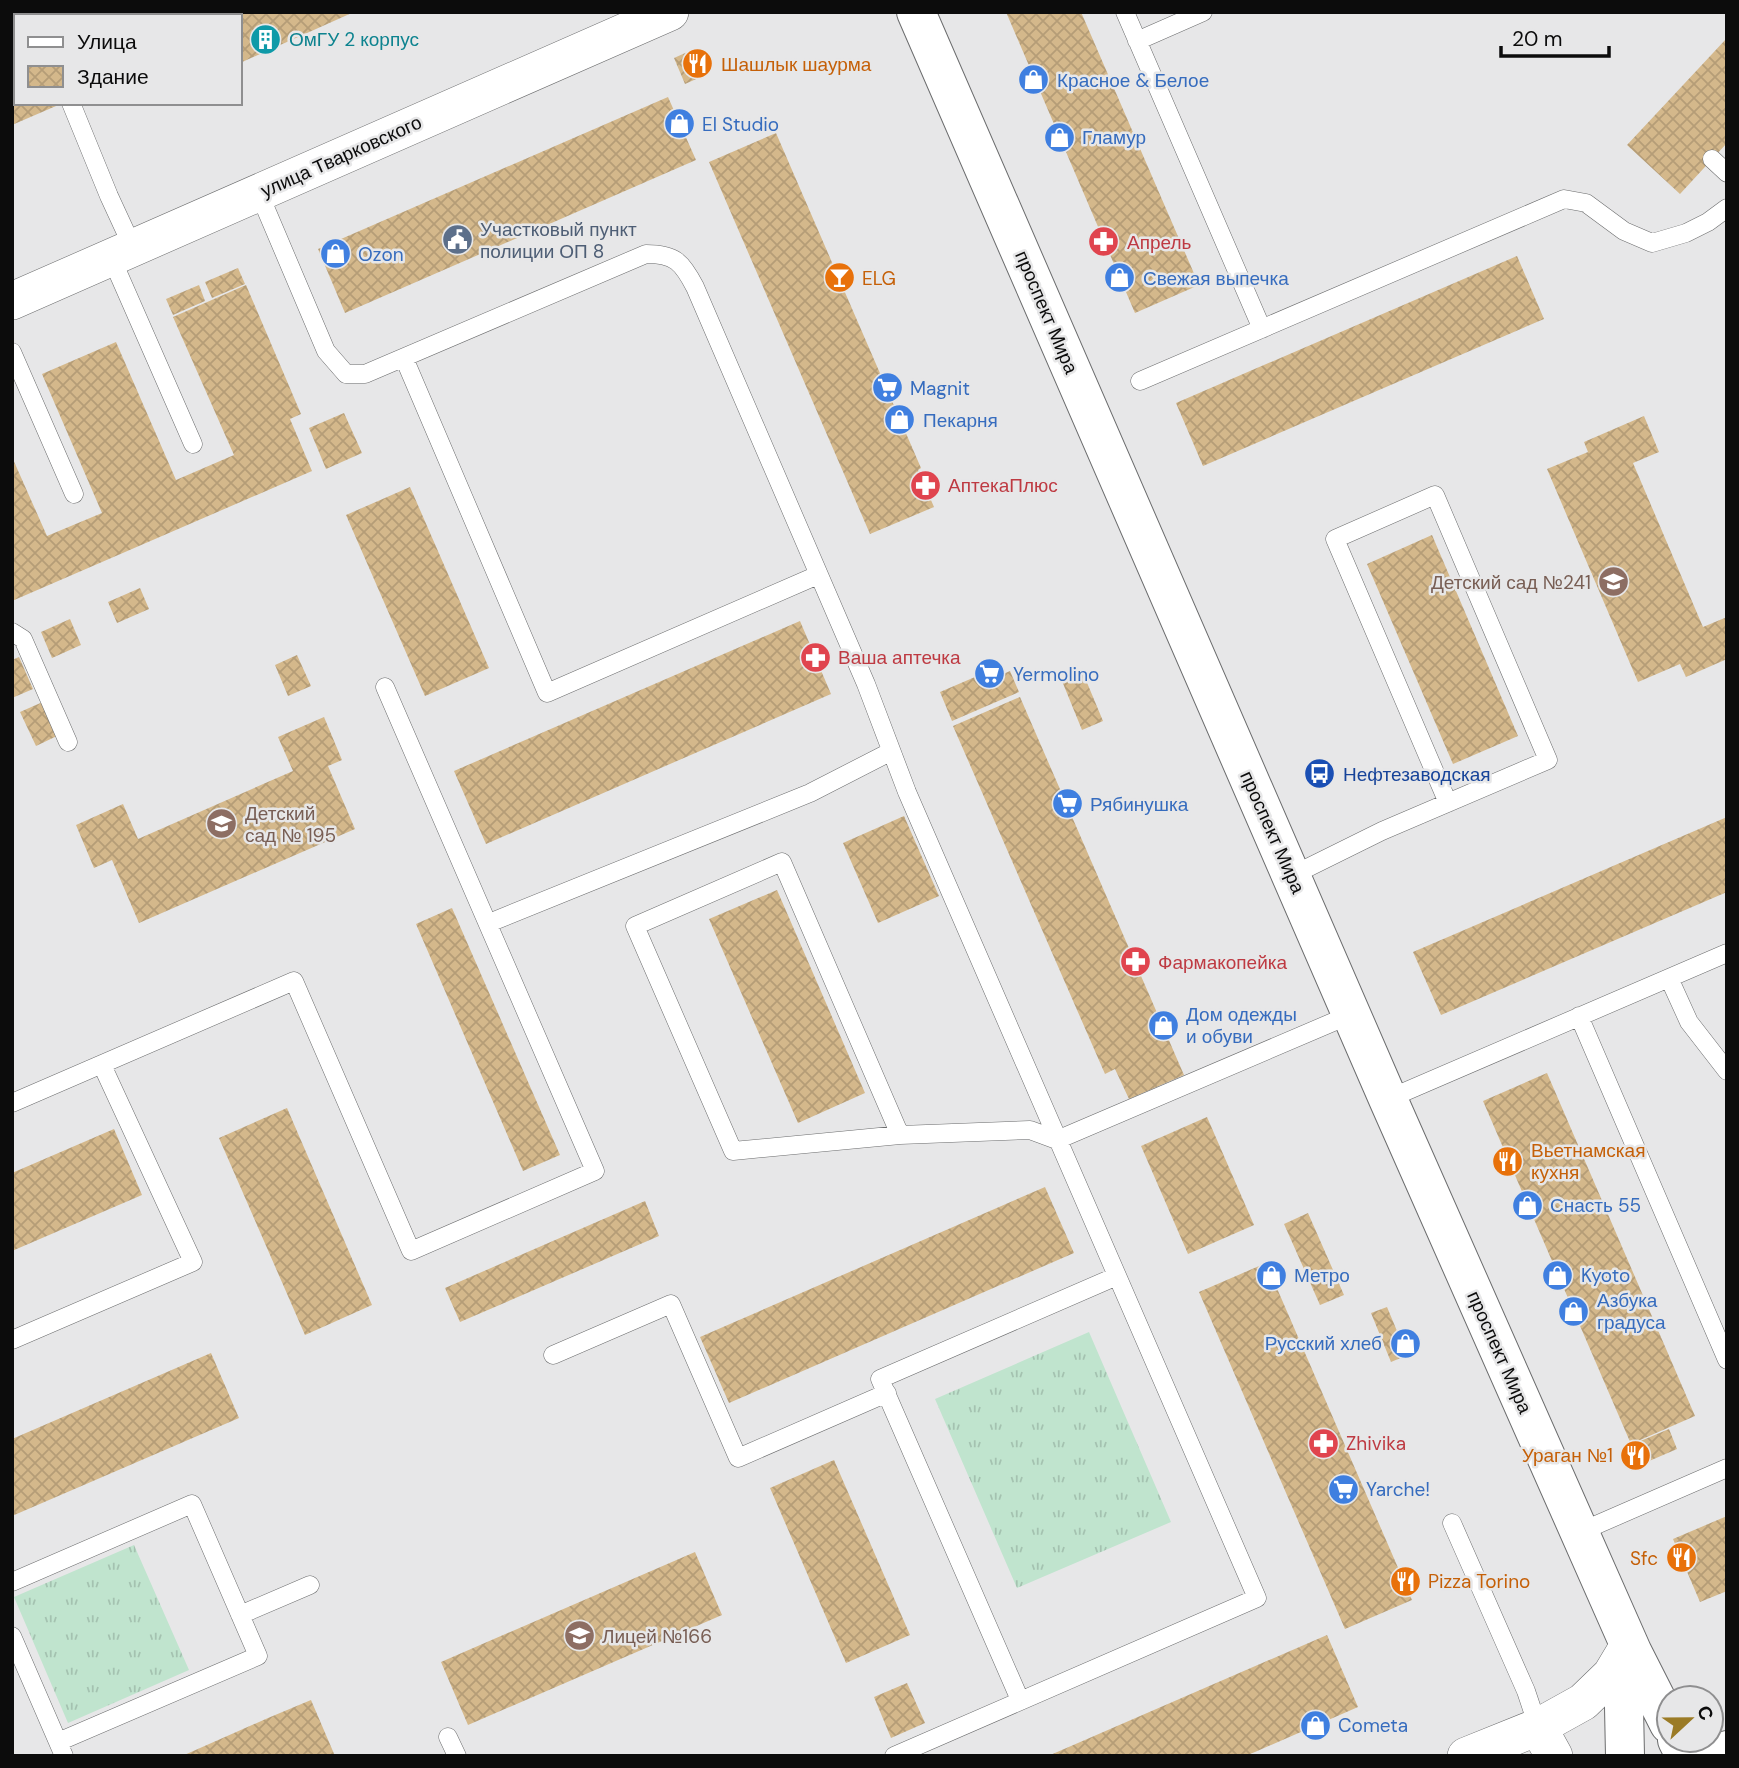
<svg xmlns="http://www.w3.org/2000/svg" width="1739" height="1768" viewBox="0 0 1739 1768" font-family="'DM Sans',sans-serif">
<defs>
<pattern id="grass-tufts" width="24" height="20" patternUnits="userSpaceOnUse" patternTransform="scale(1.75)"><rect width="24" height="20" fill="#c0e4ce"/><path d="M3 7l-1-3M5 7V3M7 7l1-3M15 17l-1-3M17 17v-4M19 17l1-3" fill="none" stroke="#a4c2b0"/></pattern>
<pattern id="building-cross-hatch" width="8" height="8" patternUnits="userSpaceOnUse" patternTransform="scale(1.75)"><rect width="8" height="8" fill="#d4b88b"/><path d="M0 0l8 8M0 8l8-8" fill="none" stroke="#b59d77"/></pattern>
</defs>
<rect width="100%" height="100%" fill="#e7e7e8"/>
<path fill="url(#grass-tufts)" d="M1089,1332L1171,1522L1017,1588L935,1399Z
M134,1545L189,1670L68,1723L14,1597Z"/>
<path fill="url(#building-cross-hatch)" d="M105,12H354L240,63V16H106Z
M1006,12H1081L1199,285L1135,313Z
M1727,38V143L1680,194L1627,145Z
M692,50L703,76L685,84L674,58Z
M16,96V103H63L12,125V97Z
M668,97L696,160L345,313L318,249Z
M776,133L921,468L918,470L934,507L870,534L709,162Z
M1517,256L1544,319L1203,466L1176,403Z
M238,268L245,284L212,298L205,282Z
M199,285L205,301L173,315L166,299Z
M246,285L301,414L290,419L312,471L12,601V457L47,536L102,513L42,374L116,342L176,480L234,455L173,317Z
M344,413L362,453L326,469L309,428Z
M1644,416L1659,452L1633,463L1703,627L1727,617V659L1686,677L1680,664L1638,682L1547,469L1588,452L1584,442Z
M410,487L489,668L425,696L346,515Z
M1432,535L1518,736L1453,764L1367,564Z
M140,588L149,609L117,623L108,602Z
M70,619L81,645L52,658L41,632Z
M800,621L831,694L486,844L454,771Z
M297,655L311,686L288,696L275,665Z
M19,657L33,689L12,698V660Z
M989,671L992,679L1010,671L1019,692L952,721L940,692Z
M1083,673L1103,721L1082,730L1062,681Z
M1020,697L1184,1075L1129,1099L1115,1069L1105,1074L953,726Z
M45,701L59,735L36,746L20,712Z
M324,717L342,760L328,766L355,829L139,923L112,860L94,868L76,825L123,804L138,839L293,771L278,737Z
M904,816L939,896L878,923L843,843Z
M1727,817V892L1441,1015L1413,952Z
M777,890L865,1093L798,1123L709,919Z
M452,908L560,1155L523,1171L416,924Z
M1547,1073L1695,1416L1631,1444L1483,1101Z
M287,1108L372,1305L305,1335L219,1138Z
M1207,1117L1254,1225L1188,1254L1141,1146Z
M114,1129L142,1195L12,1251V1173Z
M1045,1187L1074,1253L729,1403L700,1337Z
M645,1201L659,1236L460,1322L445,1288Z
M1308,1213L1344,1295L1320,1305L1284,1224Z
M1266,1263L1412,1600L1345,1629L1199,1292Z
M1387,1307L1397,1331L1399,1330L1410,1354L1391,1362L1371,1313Z
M211,1353L239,1418L12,1516V1439Z
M1669,1429L1677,1449L1640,1465L1631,1445Z
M834,1460L910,1635L846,1663L770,1488Z
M1727,1516V1591L1700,1602L1673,1539Z
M695,1552L722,1615L468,1725L441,1662Z
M1327,1635L1358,1707L1255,1752L1245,1756H1048Z
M907,1683L925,1723L891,1738L874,1697Z
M311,1700L335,1756H182L268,1718Z"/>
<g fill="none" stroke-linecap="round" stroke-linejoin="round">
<defs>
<path id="service" d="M35,12L36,16
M1125,12L1262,329
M1137,41L1203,12
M71,103L109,196L133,248
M1712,159L1727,173
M259,193L326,351L346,374H365L646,254C675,254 682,262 695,287L866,684L907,792L1257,1598L894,1756
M111,257L193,444
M12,352L74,494
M404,358L547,693L818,575
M1140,381L1564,199L1586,203L1624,231L1652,243L1686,233L1708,222L1727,208
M12,632L23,639L68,742
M1291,876L1382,831L1548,760L1435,495L1335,539L1448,803
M489,923L810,793L890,752
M1669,978L1689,1022L1727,1071
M1579,1016L1727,1360
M1388,1099L1727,953
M12,1103L294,981L411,1251L595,1171L385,687
M900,1135L782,862L635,926L733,1151L900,1135L1030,1130L1057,1140L1352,1014
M12,1340L193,1262L102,1065
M553,1355L671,1304L738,1458L887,1393
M1452,1523L1526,1691L1538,1727
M1580,1532L1727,1468
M12,1582L192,1504L258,1656L58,1742
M240,1615L310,1585
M12,1636L64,1756
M1020,1700L880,1379L1117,1276
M448,1737L457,1756"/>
<path id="minor" d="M12,301L670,12
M1538,1727L1554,1756
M1466,1756L1538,1727L1583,1702L1611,1675L1629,1645"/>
<path id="secondary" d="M916,12L1388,1099L1632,1651L1669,1724
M1677,1740L1685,1756
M1625,1756L1624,1707L1632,1651
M1717,1756L1727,1750"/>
</defs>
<use href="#service" stroke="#6b6c6d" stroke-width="19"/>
<use href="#minor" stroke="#6b6c6d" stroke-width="38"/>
<use href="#secondary" stroke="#6b6c6d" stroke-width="40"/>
<use href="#service" stroke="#fff" stroke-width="18"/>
<use href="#minor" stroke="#fff" stroke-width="37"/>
<use href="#secondary" stroke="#fff" stroke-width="38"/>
</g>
<defs>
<symbol id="building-disc" viewBox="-11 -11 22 22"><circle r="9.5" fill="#0f9aa8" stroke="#e7e7e8"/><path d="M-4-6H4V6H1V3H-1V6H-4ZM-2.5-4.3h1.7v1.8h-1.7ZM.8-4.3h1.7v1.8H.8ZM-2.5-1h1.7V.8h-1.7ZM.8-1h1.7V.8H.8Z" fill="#fff"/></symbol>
<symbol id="restaurant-disc" viewBox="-11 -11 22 22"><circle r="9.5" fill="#e8710a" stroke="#e7e7e8"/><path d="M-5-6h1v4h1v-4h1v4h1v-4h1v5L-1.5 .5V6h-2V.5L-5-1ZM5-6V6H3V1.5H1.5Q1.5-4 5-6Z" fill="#fff"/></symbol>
<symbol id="shop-disc" viewBox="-11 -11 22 22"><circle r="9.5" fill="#3f7fe0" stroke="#e7e7e8"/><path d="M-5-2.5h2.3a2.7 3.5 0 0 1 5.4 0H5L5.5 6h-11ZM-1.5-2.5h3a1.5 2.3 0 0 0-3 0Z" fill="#fff"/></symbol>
<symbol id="civic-disc" viewBox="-11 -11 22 22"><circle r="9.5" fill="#5c6f8a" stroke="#e7e7e8"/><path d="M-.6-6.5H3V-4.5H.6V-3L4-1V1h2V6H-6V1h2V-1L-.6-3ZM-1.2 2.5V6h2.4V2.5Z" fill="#fff"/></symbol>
<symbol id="pharmacy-disc" viewBox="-11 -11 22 22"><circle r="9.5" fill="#e0444e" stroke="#e7e7e8"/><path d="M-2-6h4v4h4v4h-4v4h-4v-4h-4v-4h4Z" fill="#fff"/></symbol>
<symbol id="bar-disc" viewBox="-11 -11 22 22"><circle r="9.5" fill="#e8710a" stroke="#e7e7e8"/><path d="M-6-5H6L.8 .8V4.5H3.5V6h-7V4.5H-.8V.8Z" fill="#fff"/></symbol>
<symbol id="supermarket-disc" viewBox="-11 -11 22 22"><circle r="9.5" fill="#3f7fe0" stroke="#e7e7e8"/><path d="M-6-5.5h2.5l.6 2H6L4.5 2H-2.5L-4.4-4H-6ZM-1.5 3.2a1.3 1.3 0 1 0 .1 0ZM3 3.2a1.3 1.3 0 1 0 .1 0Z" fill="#fff"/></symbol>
<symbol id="school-disc" viewBox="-11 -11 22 22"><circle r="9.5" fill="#8d6e63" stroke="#e7e7e8"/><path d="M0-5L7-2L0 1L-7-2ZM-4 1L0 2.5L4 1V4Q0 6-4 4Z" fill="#fff"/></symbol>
<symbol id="bus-disc" viewBox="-11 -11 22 22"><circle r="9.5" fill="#1a4fb4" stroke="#e7e7e8"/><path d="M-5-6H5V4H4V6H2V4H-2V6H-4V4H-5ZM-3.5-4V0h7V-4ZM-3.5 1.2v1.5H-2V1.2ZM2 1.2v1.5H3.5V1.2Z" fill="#fff"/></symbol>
</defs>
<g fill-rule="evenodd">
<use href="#building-disc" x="248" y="22" width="35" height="35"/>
<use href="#restaurant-disc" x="680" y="46" width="35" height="35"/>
<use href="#shop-disc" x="1016" y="62" width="35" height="35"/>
<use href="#shop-disc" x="662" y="106" width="35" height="35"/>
<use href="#shop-disc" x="1042" y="120" width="35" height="35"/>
<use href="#civic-disc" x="440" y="222" width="35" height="35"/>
<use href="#pharmacy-disc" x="1086" y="224" width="35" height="35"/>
<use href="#shop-disc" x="318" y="236" width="35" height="35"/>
<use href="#bar-disc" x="822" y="260" width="35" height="35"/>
<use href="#shop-disc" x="1102" y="260" width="35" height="35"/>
<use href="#supermarket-disc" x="870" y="370" width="35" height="35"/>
<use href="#shop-disc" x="882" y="402" width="35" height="35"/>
<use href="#pharmacy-disc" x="908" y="468" width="35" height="35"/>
<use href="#school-disc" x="1596" y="564" width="35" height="35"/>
<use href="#pharmacy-disc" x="798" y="640" width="35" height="35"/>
<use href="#supermarket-disc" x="972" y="656" width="35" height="35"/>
<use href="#bus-disc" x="1302" y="756" width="35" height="35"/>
<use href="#supermarket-disc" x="1050" y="786" width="35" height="35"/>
<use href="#school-disc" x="204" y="806" width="35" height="35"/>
<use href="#pharmacy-disc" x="1118" y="944" width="35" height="35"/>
<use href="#shop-disc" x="1146" y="1008" width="35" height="35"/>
<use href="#restaurant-disc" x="1490" y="1144" width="35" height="35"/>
<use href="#shop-disc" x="1510" y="1188" width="35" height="35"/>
<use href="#shop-disc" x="1254" y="1258" width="35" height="35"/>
<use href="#shop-disc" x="1540" y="1258" width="35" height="35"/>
<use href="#shop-disc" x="1556" y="1294" width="35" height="35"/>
<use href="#shop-disc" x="1388" y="1326" width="35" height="35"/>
<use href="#pharmacy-disc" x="1306" y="1426" width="35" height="35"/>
<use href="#restaurant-disc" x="1618" y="1438" width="35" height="35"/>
<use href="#supermarket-disc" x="1326" y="1472" width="35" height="35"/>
<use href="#restaurant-disc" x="1664" y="1540" width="35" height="35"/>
<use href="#restaurant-disc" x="1388" y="1564" width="35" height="35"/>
<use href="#school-disc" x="562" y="1618" width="35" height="35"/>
<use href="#shop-disc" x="1298" y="1708" width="35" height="35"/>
</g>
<g text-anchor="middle" stroke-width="5" stroke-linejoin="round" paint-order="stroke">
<g font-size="19" fill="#0d838f" stroke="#e7e7e8" text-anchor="start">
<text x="289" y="46">ОмГУ 2 корпус</text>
</g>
<g font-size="19" fill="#c56008" stroke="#e7e7e8" text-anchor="start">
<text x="721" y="71">Шашлык шаурма</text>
<text x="862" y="285">ELG</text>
<text x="1531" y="1157">Вьетнамская<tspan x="1531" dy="22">кухня</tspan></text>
<text x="1613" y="1462" text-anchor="end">Ураган №1</text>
<text x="1658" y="1565" text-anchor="end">Sfc</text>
<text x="1428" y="1588">Pizza Torino</text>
</g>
<g font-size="19" fill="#366cbe" stroke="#e7e7e8" text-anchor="start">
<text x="1057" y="87">Красное &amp; Белое</text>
<text x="702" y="131">El Studio</text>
<text x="1082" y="144">Гламур</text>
<text x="358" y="261">Ozon</text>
<text x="1143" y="285">Свежая выпечка</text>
<text x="910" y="395">Magnit</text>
<text x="923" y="427">Пекарня</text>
<text x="1013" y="681">Yermolino</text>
<text x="1090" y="811">Рябинушка</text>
<text x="1186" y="1021">Дом одежды<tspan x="1186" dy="22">и обуви</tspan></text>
<text x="1550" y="1212">Снасть 55</text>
<text x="1294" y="1282">Метро</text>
<text x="1581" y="1282">Kyoto</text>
<text x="1597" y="1307">Азбука<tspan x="1597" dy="22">градуса</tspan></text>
<text x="1382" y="1350" text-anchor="end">Русский хлеб</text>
<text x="1366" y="1496">Yarche!</text>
<text x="1338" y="1732">Cometa</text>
</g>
<g font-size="19" fill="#0c0c0c" stroke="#e7e7e8">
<text transform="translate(341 156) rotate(-24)" y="7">улица Тварковского</text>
<text transform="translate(1047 312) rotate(67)" y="7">проспект Мира</text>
<text transform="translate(1273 832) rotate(66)" y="7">проспект Мира</text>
<text transform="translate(1500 1352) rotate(66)" y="7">проспект Мира</text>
</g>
<g font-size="19" fill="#4e5e75" stroke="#e7e7e8" text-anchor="start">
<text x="480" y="236">Участковый пункт<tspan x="480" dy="22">полиции ОП 8</tspan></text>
</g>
<g font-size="19" fill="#be3a42" stroke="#e7e7e8" text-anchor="start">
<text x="1127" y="249">Апрель</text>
<text x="948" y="492">АптекаПлюс</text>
<text x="838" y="664">Ваша аптечка</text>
<text x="1158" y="969">Фармакопейка</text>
<text x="1346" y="1450">Zhivika</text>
</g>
<g font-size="19" fill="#785e54" stroke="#e7e7e8" text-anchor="start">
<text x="1591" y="589" text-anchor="end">Детский сад №241</text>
<text x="245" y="820">Детский<tspan x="245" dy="22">сад № 195</tspan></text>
<text x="602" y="1643">Лицей №166</text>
</g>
<g font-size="19" fill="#164399" stroke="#e7e7e8" text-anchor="start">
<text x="1343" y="781">Нефтезаводская</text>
</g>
</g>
<rect width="1739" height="1768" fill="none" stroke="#0c0c0c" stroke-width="28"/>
<rect x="14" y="14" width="228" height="91" fill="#e7e7e8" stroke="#8f8f90" stroke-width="2"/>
<rect x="28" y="37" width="35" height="10" fill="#ffffff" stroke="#8f8f90" stroke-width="2"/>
<text x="77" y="49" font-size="21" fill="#0c0c0c">Улица</text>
<rect x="28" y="66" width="35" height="21" fill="url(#building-cross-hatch)" stroke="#8f8f90" stroke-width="2"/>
<text x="77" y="84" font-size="21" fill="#0c0c0c">Здание</text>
<g transform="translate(1690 1719) rotate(68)"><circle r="33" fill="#e7e7e8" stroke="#8f8f90" stroke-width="2"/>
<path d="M0-5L12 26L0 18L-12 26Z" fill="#9b7b26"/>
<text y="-10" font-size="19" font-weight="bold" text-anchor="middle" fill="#0c0c0c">С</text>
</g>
<path d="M1501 46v10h108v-10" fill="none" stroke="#0c0c0c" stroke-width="3.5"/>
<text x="1512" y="46" font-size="21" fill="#0c0c0c" stroke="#e7e7e8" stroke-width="5" paint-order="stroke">20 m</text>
</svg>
